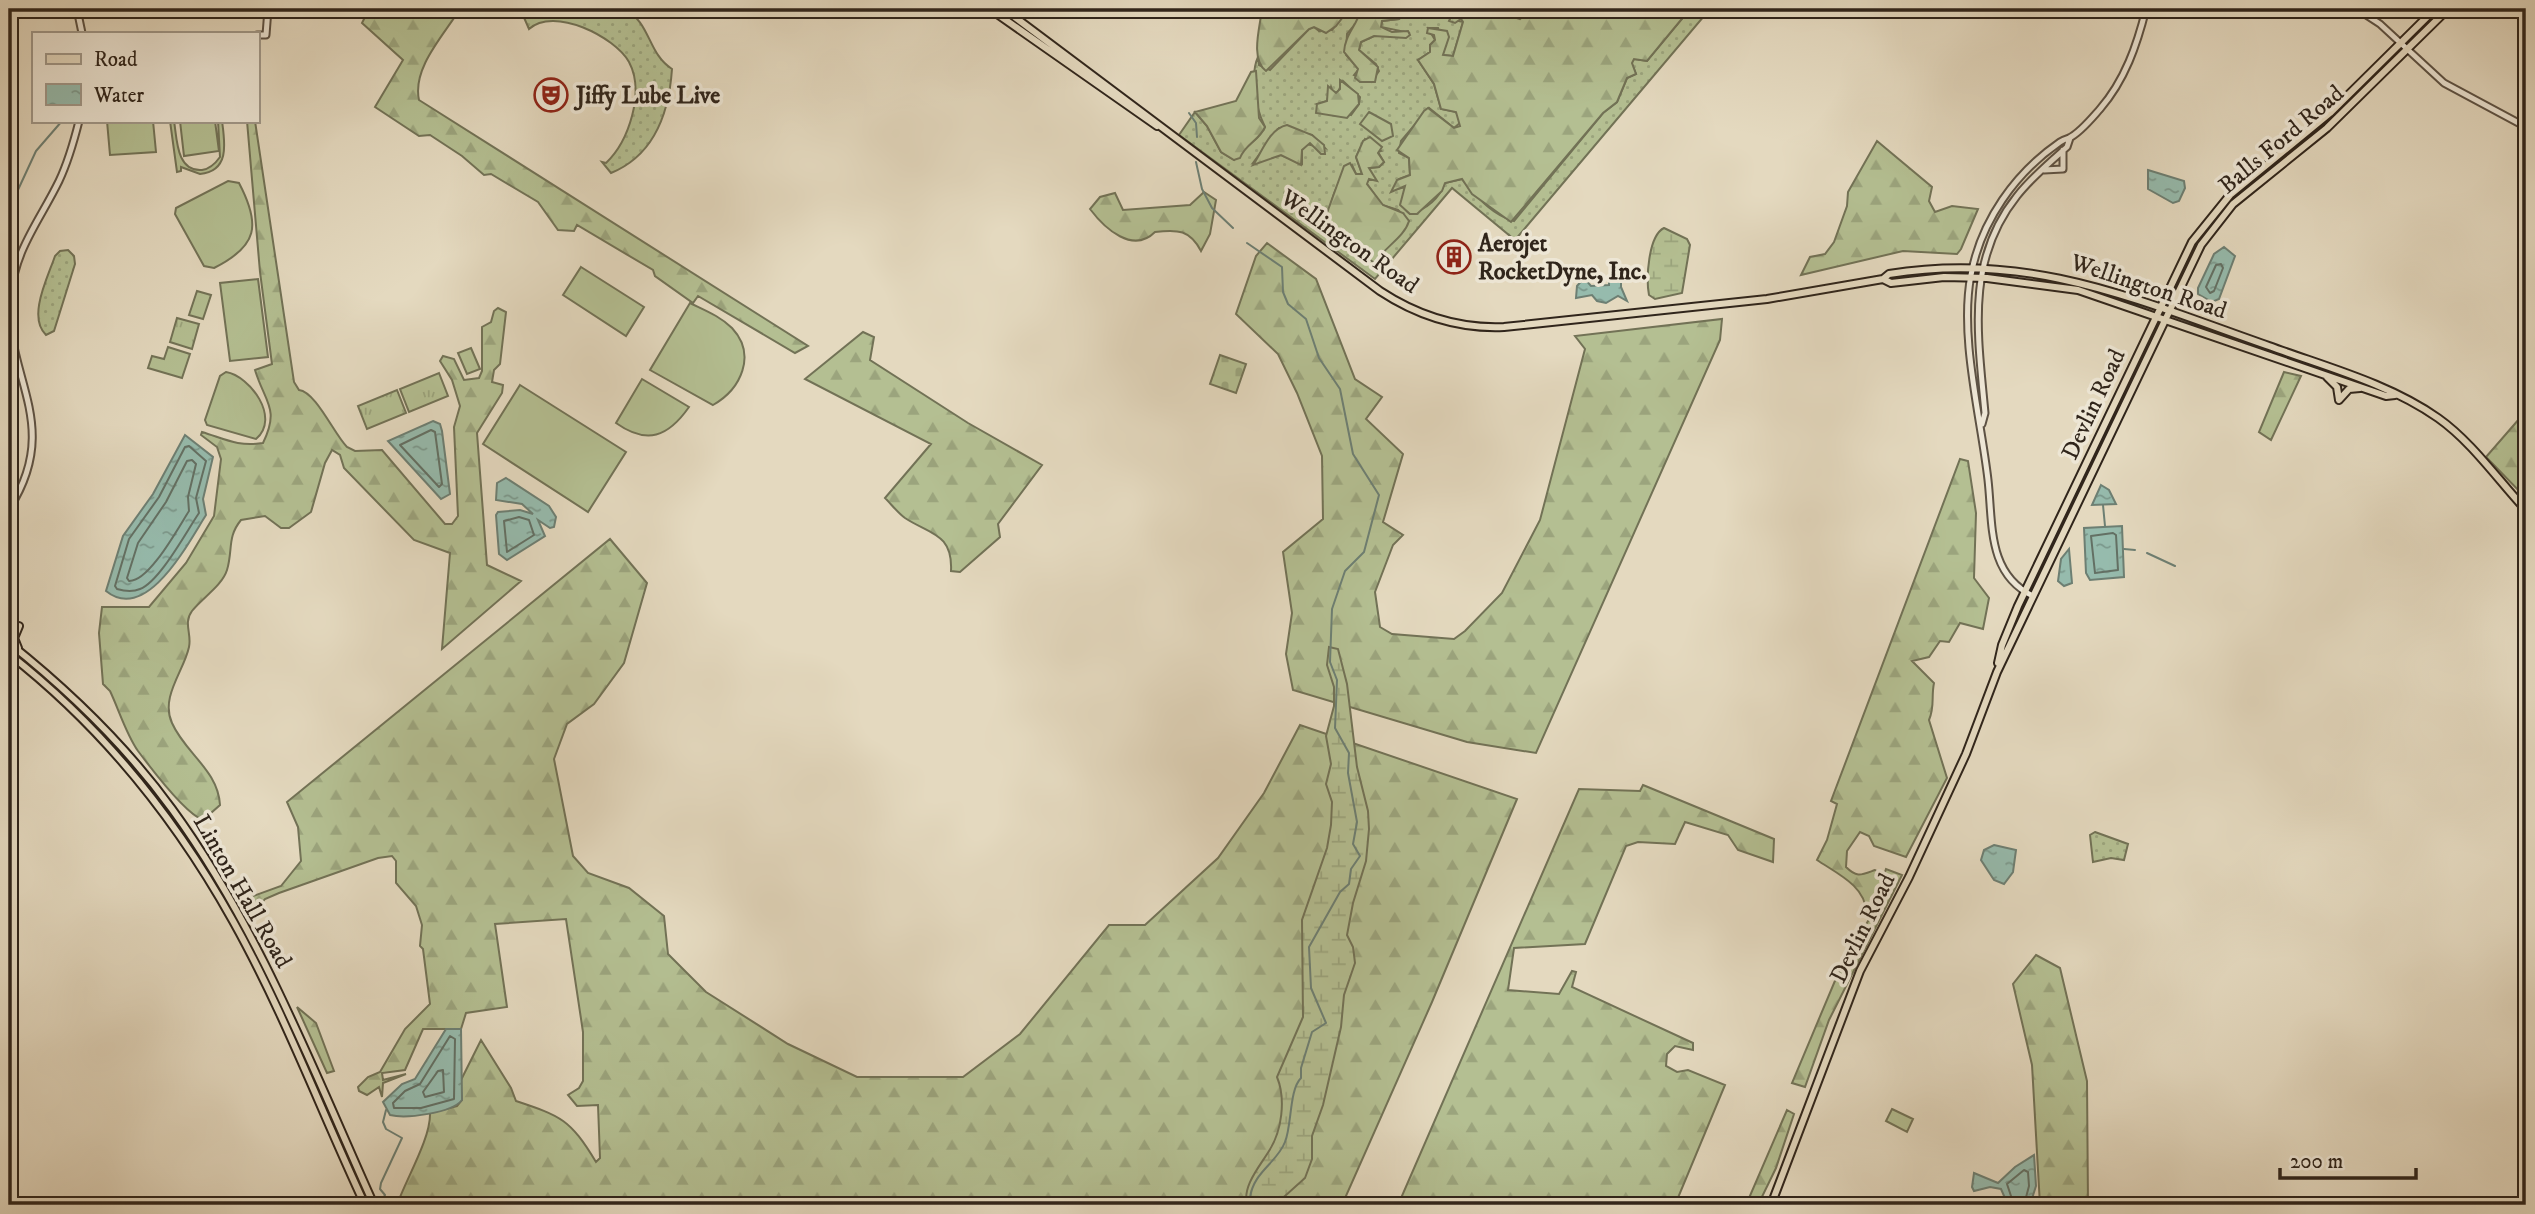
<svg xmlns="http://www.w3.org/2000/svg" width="2535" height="1214" viewBox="0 0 2535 1214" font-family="'IM FELL DW Pica',serif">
<defs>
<pattern id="grass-dots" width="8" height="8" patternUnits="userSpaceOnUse" patternTransform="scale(1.75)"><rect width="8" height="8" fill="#b4bf92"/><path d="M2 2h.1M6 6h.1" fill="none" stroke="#9ba47d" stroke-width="1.8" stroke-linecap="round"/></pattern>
<pattern id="forest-firs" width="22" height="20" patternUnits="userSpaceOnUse" patternTransform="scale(1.75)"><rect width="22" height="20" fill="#b4bf92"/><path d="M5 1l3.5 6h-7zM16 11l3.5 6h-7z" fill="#9ba47d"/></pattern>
<pattern id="wetland-marsh" width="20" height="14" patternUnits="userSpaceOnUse" patternTransform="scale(1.75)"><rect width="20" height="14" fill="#b4bf92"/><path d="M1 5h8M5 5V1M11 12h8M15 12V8" fill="none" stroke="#9ba47d"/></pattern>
<pattern id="cemetery-stones" width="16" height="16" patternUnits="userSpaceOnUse" patternTransform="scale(1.75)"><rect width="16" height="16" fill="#b4bf92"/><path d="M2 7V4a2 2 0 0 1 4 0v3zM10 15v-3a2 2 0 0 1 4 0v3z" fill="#9ba47d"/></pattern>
<pattern id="park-tufts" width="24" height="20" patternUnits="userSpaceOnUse" patternTransform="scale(1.75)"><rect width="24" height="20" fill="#b4bf92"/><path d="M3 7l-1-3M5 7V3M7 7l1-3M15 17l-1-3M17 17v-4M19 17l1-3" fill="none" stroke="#9ba47d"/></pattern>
<pattern id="water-ripples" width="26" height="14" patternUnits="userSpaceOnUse" patternTransform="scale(1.75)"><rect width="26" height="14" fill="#96bbad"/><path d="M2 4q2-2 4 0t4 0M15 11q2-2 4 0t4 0" fill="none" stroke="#7b988c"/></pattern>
</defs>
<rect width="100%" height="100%" fill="#e4d9bf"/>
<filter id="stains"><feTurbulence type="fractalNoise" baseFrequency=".00286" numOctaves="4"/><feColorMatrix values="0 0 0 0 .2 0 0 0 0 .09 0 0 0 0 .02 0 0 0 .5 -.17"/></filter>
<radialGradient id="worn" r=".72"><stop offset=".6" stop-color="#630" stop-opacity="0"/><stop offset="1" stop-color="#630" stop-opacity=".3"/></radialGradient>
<path fill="url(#grass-dots)" stroke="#727256" stroke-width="2" fill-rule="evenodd" d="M532,9H624C651,22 647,53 672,69C669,113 655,155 611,173L602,162L606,163C629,141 645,92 629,62C615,37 554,6 529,29L522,13Z
M1349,9H1361L1357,22L1347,34L1346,55L1359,69L1354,75L1371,82L1379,71L1376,64L1359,50L1361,42L1374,36L1410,33L1381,27L1382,21L1399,19L1407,11L1418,17L1424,15L1427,9H1455L1451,19L1463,22L1453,56L1443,55L1438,28H1428L1435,40L1430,45V52L1418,60L1434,84L1441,109L1456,112L1461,122L1454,128L1429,108L1401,141L1399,153L1409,158L1410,175L1399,179L1397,189L1406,187C1403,202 1397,203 1410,214C1427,209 1439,199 1445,183L1462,179C1477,196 1490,214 1514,221L1603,113L1617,102L1627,78L1636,74L1631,62L1634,59L1647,61L1690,9H1710L1515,240L1452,188L1375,279L1179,135L1195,112L1207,126L1221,152L1234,160C1244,148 1259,139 1265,127C1255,107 1250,74 1258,57L1259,65L1270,70L1309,29L1314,27L1319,31L1332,30ZM1343,81L1360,97L1359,104L1351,115L1317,104L1327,101L1331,87L1333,93L1338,92ZM1279,128L1312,135L1325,148L1306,144L1302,150V164L1281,155L1253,163ZM1365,139L1381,151L1378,152L1384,162L1379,167L1369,168L1372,180H1367V184L1382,205L1398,210L1409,221L1377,259L1355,253L1327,234C1328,210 1334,182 1352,165L1356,174H1362L1356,157Z
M68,250L74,256L75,264L54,331L46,335C27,317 48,277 55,256L60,251Z
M2095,832L2128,844L2124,860L2111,858L2093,862L2090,835Z"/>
<path fill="url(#forest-firs)" stroke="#727256" stroke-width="2" d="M448,9H460C444,35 412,68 419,100L808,346L795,353L698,296L693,303L655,276L653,270L577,225L574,231L558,230L538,202L491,174L484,175L462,156L430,135L419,136L375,107L403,60L362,23L368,11L445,13Z
M1262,9H1349L1336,26L1326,33L1314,27L1309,29L1266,71C1250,59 1260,27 1262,9Z
M1361,9H1371L1374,14L1381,9H1427L1421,18L1407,11L1399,19L1382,21L1381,27L1392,32L1408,31L1410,35L1406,38L1374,36L1361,42L1359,50L1378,67L1375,82H1360L1355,78L1358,69L1344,52C1345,34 1357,26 1361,9Z
M1455,9H1507L1510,16L1520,19L1524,15L1522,9H1690L1647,61L1634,59L1632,63L1636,74L1627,78L1617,102L1603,113L1511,222L1472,194L1462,179L1445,183L1442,191L1417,214H1410L1400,205L1405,186L1391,192L1397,180L1410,175L1409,158L1397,150L1424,111L1428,108L1454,128L1460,126L1456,112L1441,109L1434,84L1418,60L1430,52V45L1435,40L1434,35L1427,33L1428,28L1447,31L1449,37L1443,55L1453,56L1463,22L1461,19L1455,23L1449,21Z
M1256,71L1259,118L1265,127C1259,141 1246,143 1240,158L1234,160L1221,152L1207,126L1195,112L1236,101L1251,72Z
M1340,80L1358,94L1359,104L1347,118L1316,113L1317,104L1327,101L1328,86L1336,93L1340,89Z
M1369,112L1391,124L1393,136L1382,141L1360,124Z
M247,121H255L294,382L299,390C316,392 334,434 347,447L355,451L382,450L445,524H452L458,516L454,427L460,406L452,380L440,361L443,356L454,359L464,380L479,378L482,371V327L491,322L494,311L498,308L506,312L500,364L494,370L492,382L503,385L502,393L477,433L487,565L521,581L442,649L450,553L414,540L344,468L340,455L332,450L325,463L311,512L289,528H281L265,516L241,520C227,537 233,550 227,570C222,586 202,598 192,611C183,623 192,634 189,647C184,671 160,697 172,723C185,753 218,770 220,805L203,820C186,814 150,767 138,751C126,734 119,710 110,691L103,684L99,633L102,607H149L186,563L214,516L221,459L217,447L201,435L202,432C225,439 238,447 263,443C280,408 265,403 255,370L272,364L260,272Z
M1287,125L1312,135L1324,145L1325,154H1321L1310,143L1302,150L1301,165L1281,155L1253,165C1262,152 1269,129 1287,125Z
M1370,137L1382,147L1378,153L1384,162L1379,167L1369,168L1377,181L1369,179L1367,184L1383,205L1403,213L1409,221C1404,238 1383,248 1375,263L1327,234L1323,224L1344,166L1350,163L1356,174H1362L1356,157L1363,141Z
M1877,141L1932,187L1929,201L1935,212L1952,206L1978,209L1961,249L1957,254L1903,251L1801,275L1810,257L1825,254L1834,242L1847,206L1848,192Z
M1204,192L1216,200L1210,234L1201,251C1190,230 1178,229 1155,232C1133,254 1105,229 1090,209L1100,197L1115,193L1123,210L1190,205Z
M1267,243L1316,279L1355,379L1382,397L1366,419L1403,454L1383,522L1403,535L1393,545L1375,592L1380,627L1392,634L1454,639L1465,631L1502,593L1540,520L1585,349L1575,336L1722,319L1720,340L1536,753L1467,742L1293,690L1286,654L1292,613L1283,552L1323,519L1322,456L1297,393L1278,354L1236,314L1256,256Z
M863,332L874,337L870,360L968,423L1042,465L998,524L1000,537L960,572L951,571C953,533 929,534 905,518C898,513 891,504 885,498L931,444L805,379Z
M2284,372L2301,376L2271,440L2259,432Z
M2526,411V498L2486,457Z
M1960,459L1968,461L1976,513L1974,578L1989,598L1983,629L1960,623L1949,642L1940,641L1929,657L1912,661L1934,683C1931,697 1935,706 1929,720L1947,778L1906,857L1874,846L1869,836L1860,832L1847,851L1846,867C1857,878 1861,875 1875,870L1884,875L1886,869L1902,875L1829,1020L1805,1087L1792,1083L1837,976L1872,914L1866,912C1866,886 1836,873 1817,860L1827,840L1837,804L1831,801Z
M610,539L647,583L624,663L594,704L567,724L554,759L573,856L588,873L629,888L664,916L668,954L706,992L788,1044L857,1077H963L1020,1034L1109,925H1145L1218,858L1264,793L1300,725L1517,799L1432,1002L1342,1205H397C406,1179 431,1138 430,1113L457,1106L462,1100L460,1082L481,1040L511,1088L516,1101C561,1116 570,1119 596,1162L600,1158L598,1105L577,1106L568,1095L579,1088L583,1081V1032L566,919L495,924L507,1007L466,1013L461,1029H423L405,1070L382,1073L383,1080L406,1074L383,1083L382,1097L379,1087L367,1095L359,1091L358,1087L368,1077L380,1072L405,1029L430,1004L423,949L420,946L422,925L416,906L396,883V861L392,856L378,858L279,893L265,899L251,917L242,900L281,886L301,861L298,827L287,802Z
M1643,785L1774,839L1773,862L1738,850L1728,835L1685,822L1675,844L1638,842L1626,846L1585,944L1514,948L1508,990L1559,994L1572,971L1576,972L1572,987L1693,1043V1050L1675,1046L1667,1054L1666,1066L1677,1072L1688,1070L1725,1085L1675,1205H1398L1579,789L1640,791Z
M2036,955L2060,968L2087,1081L2088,1205H2040L2032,1065L2013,984Z
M297,1007L316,1023L334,1071L327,1073Z
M1787,1110L1794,1114L1776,1168L1758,1205H1746Z"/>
<path fill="url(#wetland-marsh)" stroke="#727256" stroke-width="2" d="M1664,228L1687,239L1690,245L1682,293L1655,299L1649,295C1646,279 1648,236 1664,228Z
M1329,647L1338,649L1347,684L1357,767L1368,811L1369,829L1366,861L1353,903L1347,935L1353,947L1355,963L1344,995L1341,1027L1323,1105L1312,1136V1159L1305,1178L1275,1205H1247C1242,1186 1260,1166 1269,1151C1282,1131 1286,1099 1277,1077L1303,1017L1302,920L1327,848L1331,825L1332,802L1326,784L1331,764L1326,736L1334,706V687L1327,665Z"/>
<path fill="url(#cemetery-stones)" stroke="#727256" stroke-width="2" d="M1220,355L1246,364L1236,393L1210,384Z"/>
<path fill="url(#park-tufts)" stroke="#727256" stroke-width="2" d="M177,318L199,324L192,349L170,342Z
M439,373L448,396L409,412L400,389Z
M397,390L406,413L367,429L358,406Z"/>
<path fill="#b4bf92" stroke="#727256" stroke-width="2" d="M107,121H153L156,152L110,155Z
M170,121H174C177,138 176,172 202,170C210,169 215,164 220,157L218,121H222C225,143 230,171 200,174L181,167V171L177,172Z
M180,121H215L219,151L184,156Z
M228,181L239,183C261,225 258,246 214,268L204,266L175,214L176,208Z
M581,267L644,307L626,336L563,295Z
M258,279L268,357L230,361L220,283Z
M197,291L211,295L203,319L189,315Z
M690,303C704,310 720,316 732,328C757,355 741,389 713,405L650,370Z
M168,347L190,354L182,378L148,368L152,356L164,359Z
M471,348L480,369L467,374L458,353Z
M226,372C250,376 281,418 256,439L207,425L205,420L220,376Z
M642,379L689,407C668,437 647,445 616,423Z
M520,385L626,452L588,512L483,444Z
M1892,1109L1913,1119L1907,1132L1886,1121Z"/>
<path fill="url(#water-ripples)" stroke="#6d7f73" stroke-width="2" d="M2148,170L2184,181L2185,188L2179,201L2173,203L2148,189Z
M2224,247L2235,256L2219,299L2212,302L2198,294V288L2214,254Z
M1616,273L1621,277V287L1627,301L1618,296L1606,303L1597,301L1592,295L1576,298L1577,286L1584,278L1591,286L1609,285V276Z
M433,421L440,424L442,431L450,494L441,499L388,441Z
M185,435L213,457L203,499L206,515C188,543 147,624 106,591L123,536L153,494Z
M506,478L549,506L556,517L554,527L550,528L538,520L545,536L507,560L499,554L496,515L498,512L520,510L533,514L522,504L496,500L497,483Z
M2101,485L2109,490L2116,504L2092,505Z
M2122,526L2124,577L2090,580L2086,573L2084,528Z
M2069,549L2072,583L2064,586L2058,581L2061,559Z
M1994,845L2016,850L2013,872L2004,884L1994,880L1981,860L1984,850Z
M446,1029H461L462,1100C452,1113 406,1119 390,1115L383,1102L402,1084L415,1079Z
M2034,1155L2036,1186L2030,1205H2008L2001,1189L1990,1187L1974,1191L1972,1187L1974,1173L1998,1183L2015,1167Z"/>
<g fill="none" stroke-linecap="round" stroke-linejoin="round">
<path stroke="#637064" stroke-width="2" d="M2221,264L2223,268L2214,291L2210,293L2206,287L2216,265Z
M431,430L435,432L442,484L439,487L400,445Z
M189,446L206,461L196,498L199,513C186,532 160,581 140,589C133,592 124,591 117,589L115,586L129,539L159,497L185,447Z
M192,460L196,464L188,497L189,511C178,528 149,582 129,581L127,578L138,543L166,502L187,461Z
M519,517L529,520L534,535L507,552L504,521Z
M2113,533L2116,535L2118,570L2095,573L2091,536Z
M450,1036L455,1039L454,1099L421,1108H394L393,1103L405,1091L420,1084Z
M443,1070L444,1092L425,1097L423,1092L438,1071Z
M2014,1205L2007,1184L2024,1170L2028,1172L2029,1186L2024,1205"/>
<path stroke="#6d7f73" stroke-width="2" d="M1189,113L1196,123L1197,137
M1196,162L1202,189L1212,208L1233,228
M17,192L36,151L62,121
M9,217L11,208
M1247,243L1282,267L1283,292L1288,304L1306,319L1319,358L1340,389L1353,454L1379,495L1364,552L1345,571L1332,609L1330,662L1337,680L1335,728L1349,753L1348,773L1357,822L1353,844L1360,856L1351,869L1349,884L1340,892L1309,947L1311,988L1326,1023L1312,1032L1301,1068V1078C1289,1090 1292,1125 1285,1142C1277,1163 1253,1172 1250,1198L1255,1205
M2103,505L2105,526
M2124,549L2135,550
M2147,553L2175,566
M380,1204L385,1195L380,1189L381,1183L402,1138L386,1129L383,1122L386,1110"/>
<defs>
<path id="minor" d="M77,9L82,33
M2357,9L2380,24L2444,83L2526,127
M257,35H266L268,9
M2044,170L2063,169V150
M1982,424L1985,413C1978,336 1965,261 2017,196C2031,178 2050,162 2067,147L2070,138
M9,509C65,422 1,374 11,293C16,248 40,220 59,181C68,162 74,141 79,121
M2033,596C1987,574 1993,524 1988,480C1981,418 1959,337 1971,275C1981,221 2015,173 2060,142C2063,140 2066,139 2069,138C2080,133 2092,118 2100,109C2125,80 2137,45 2146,9"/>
<path id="major" d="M990,9L1157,126
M1004,9L1380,291C1418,316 1458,329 1504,327L1767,299L1883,279L1889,274C2032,251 2137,300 2269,346C2326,367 2388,383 2438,418C2472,442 2498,480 2526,510
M1883,279L1891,283L1944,277L1987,278L2078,290L2386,396L2395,395
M2327,377L2337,387L2339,400
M2339,400L2349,389L2360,388
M9,631L15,624
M9,643C68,690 127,747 172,809C260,930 313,1070 374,1205
M18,648L14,638L19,626
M9,654C101,726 176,819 233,921C284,1012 321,1111 365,1205
M1998,663L2002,645L2018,606L2192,242L2230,195L2330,113L2435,9
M1771,1205L1860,971L1909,877L1966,754L1997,672L2201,245L2233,204L2327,128L2448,9"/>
</defs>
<use href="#minor" stroke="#5d5244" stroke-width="9"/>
<use href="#major" stroke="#30251b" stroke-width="10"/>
<use href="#minor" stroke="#ede6d5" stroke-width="5"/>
<use href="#major" stroke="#e4d9bf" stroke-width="6"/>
</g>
<defs>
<symbol id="theatre-ring" viewBox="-11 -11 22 22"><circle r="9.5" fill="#ede6d5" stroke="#8f2418" stroke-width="1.5"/><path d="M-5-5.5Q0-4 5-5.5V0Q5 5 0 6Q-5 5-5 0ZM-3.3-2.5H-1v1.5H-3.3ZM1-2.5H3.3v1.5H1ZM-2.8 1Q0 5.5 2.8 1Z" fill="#8f2418"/></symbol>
<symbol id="building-ring" viewBox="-11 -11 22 22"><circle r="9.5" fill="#ede6d5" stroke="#8f2418" stroke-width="1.5"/><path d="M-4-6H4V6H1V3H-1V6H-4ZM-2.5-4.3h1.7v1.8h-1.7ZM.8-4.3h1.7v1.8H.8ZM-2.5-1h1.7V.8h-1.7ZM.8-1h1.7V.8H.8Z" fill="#8f2418"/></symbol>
</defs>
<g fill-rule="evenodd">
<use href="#theatre-ring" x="532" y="76" width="38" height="38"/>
<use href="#building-ring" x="1435" y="238" width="38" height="38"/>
</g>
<g text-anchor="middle" stroke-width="7" stroke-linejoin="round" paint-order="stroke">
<g font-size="24" font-weight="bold" fill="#30251b" stroke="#ede6d5" text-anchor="start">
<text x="576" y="103">Jiffy Lube Live</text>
<text x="1478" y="251">Aerojet<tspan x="1478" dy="28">RocketDyne, Inc.</tspan></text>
</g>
<g font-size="24" fill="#30251b" stroke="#ede6d5">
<text transform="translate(2281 139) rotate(-40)" y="8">Balls Ford Road</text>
<text transform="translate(1350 241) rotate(35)" y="8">Wellington Road</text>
<text transform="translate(2149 286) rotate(18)" y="8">Wellington Road</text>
<text transform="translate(2093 404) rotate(-65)" y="8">Devlin Road</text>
<text transform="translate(243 891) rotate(60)" y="8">Linton Hall Road</text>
<text transform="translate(1862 928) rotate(-64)" y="8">Devlin Road</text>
</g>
</g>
<rect width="2535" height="1214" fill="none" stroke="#e4d9bf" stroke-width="35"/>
<rect x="10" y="10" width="2514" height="1193" fill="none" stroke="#30251b" stroke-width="3.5"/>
<rect x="18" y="18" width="2500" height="1179" fill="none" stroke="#30251b" stroke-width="2"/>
<rect x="32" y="32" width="228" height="91" fill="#ede6d5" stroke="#a1998b" stroke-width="2"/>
<rect x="46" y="54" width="35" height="10" fill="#e4d9bf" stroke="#a1998b" stroke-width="2"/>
<text x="94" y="66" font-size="21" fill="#30251b">Road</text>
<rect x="46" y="84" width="35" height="21" fill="url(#water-ripples)" stroke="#a1998b" stroke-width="2"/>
<text x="94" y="102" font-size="21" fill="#30251b">Water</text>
<path d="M2280 1168v10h136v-10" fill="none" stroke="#30251b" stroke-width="3.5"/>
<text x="2290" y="1168" font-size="21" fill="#30251b" stroke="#ede6d5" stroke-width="5" paint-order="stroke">200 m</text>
<rect width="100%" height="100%" filter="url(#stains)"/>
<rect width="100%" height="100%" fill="url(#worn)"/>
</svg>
